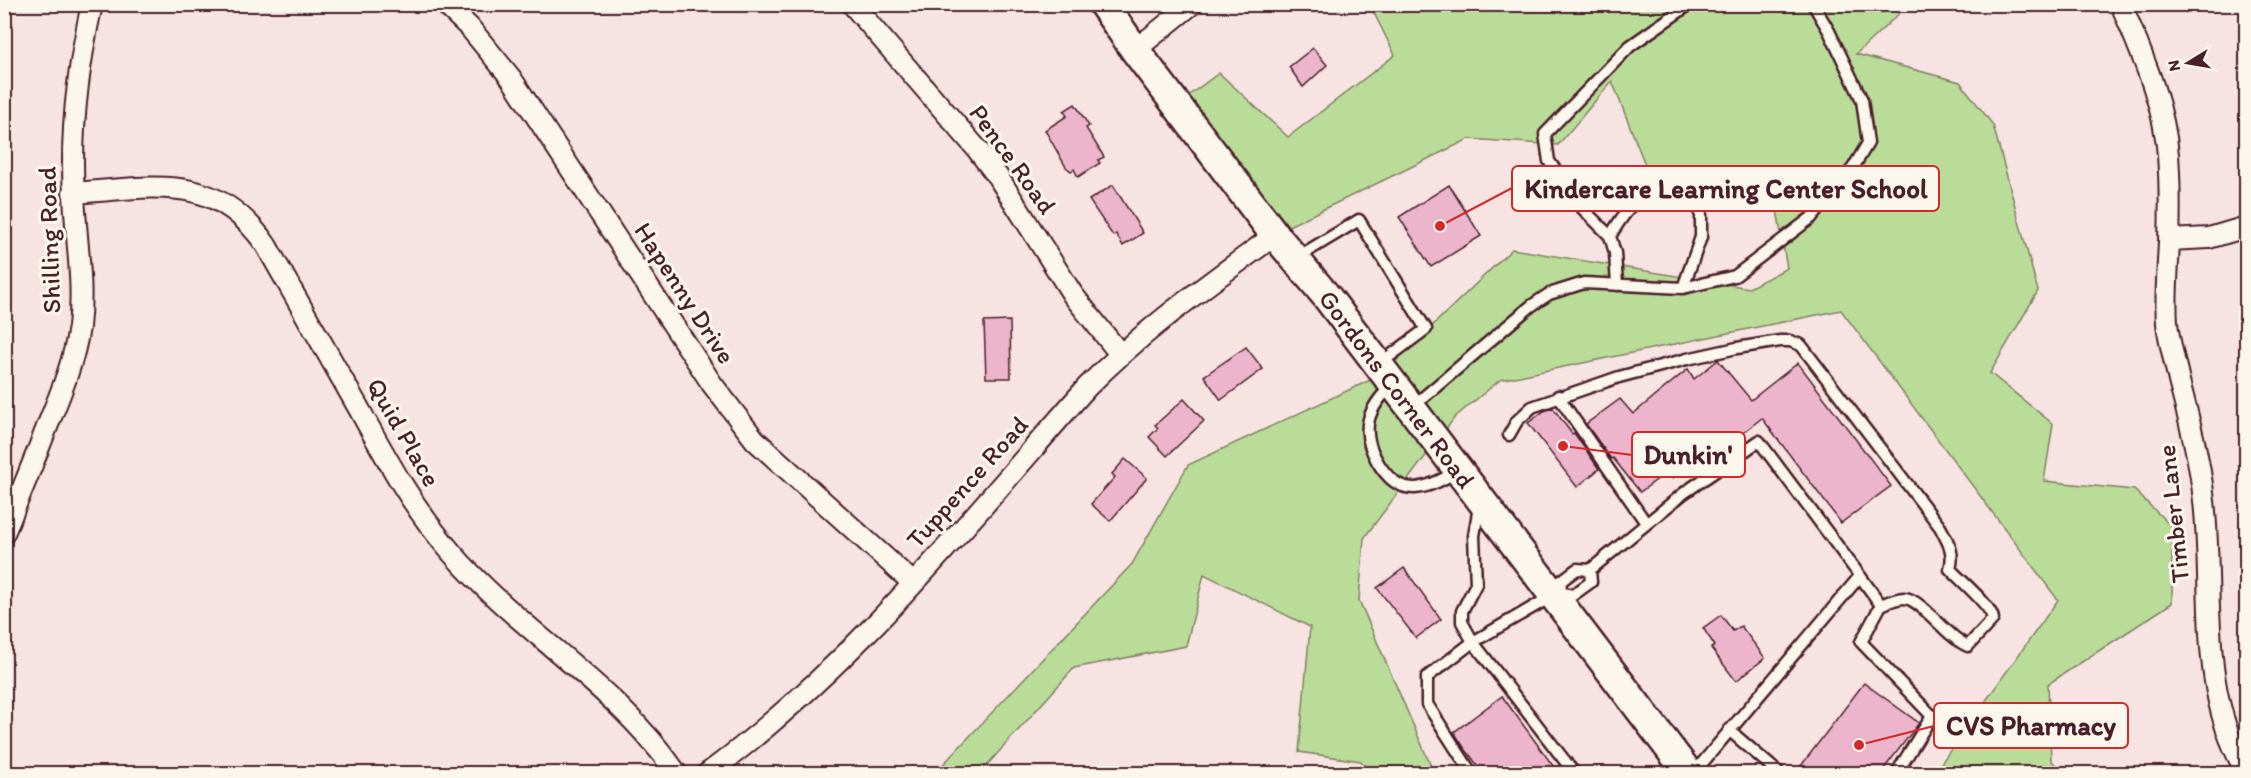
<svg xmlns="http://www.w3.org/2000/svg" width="2251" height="778" viewBox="0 0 2251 778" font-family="Itim,sans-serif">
<rect width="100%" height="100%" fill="#f6e3e2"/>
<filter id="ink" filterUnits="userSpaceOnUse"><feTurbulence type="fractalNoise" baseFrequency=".0167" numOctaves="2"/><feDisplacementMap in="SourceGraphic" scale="12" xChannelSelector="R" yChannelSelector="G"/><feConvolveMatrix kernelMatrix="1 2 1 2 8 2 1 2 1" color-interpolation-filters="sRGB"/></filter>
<g filter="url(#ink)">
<path fill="#b9dd98" stroke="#827e62" stroke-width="1.5" d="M1370,5H1908L1856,54L1960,82L1993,125L2038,291L1990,373L2053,424L2044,481L2134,490L2172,527V603L2048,684L2051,760L2063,773H1934L2058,600L1841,310L1500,380L1455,417L1364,538L1359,600L1434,773H1369L1361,761L1299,752L1310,627L1204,574L1186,646L1074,668L980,773L934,774L1132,564L1188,465L1381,375L1512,249L1749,288L1787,268L1777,210L1659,200L1612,81L1558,145L1469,139L1272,234L1173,107L1219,73L1288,137L1395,55Z"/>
<path fill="#ecb5cb" stroke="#4a1f2b" stroke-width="1.5" d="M1313,48L1327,65L1303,87L1289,67Z
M1075,104L1089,126L1086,128L1104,157L1098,160L1100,163L1078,177L1074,169L1071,171L1066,167L1045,130L1067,116L1064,111Z
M1113,185L1143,233L1123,246L1116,234L1113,236L1089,200Z
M1449,185L1481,236L1431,267L1399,217Z
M1010,321L1011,378H986L984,322Z
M1246,347L1263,369L1221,400L1204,376Z
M1718,360L1751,400L1798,363L1891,486L1841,523L1762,418L1731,442L1727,436L1672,478L1666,473L1640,492L1613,458L1611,459L1586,424L1620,399L1633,414L1688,369L1694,379Z
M1184,399L1204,421L1167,456L1149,437L1158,428L1155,425Z
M1553,408L1572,434L1574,433L1599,469L1577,487L1528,423L1544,411Z
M1125,459L1147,478L1110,521L1091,504L1115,477L1112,474Z
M1404,568L1441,619L1416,638L1377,588Z
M1721,615L1733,631L1741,626L1765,658L1736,681L1711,648L1715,646L1703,628Z
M1864,683L1919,723L1880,774H1809L1800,767Z
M1502,696L1559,774H1484L1463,746L1454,732Z"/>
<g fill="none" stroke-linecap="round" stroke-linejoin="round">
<defs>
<path id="lane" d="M1610,236C1616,227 1622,216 1630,208C1642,195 1675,193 1691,195L1701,215V237L1683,288
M1296,258L1359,220L1426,329L1378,365
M1617,285L1615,253L1610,236L1581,207L1549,161L1545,134L1630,46L1690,4
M1393,384C1368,408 1359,429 1377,461C1400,501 1426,490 1459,470
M1558,396L1646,523
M1412,407L1531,306L1549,294L1584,283L1683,288L1735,276L1811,218L1853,168L1868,143L1862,100L1829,31L1813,4
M1509,435L1517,421L1532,407L1619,377L1687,359L1737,348L1780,341H1790L1801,345L1940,527C1948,542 1955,552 1950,569C1960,580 1992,606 1993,619L1968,646C1947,638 1921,598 1904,598C1897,598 1888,602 1881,605
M1479,506L1474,536L1476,584L1462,611V622L1473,642L1575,774
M1860,576L1881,605L1861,642L1932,716L1896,774
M1560,592L1561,581L1577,569L1590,570L1684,493L1759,441L1860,576L1693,774
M1729,730L1780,774
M1472,774L1427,704V677L1473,642L1554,595L1560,592L1573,595L1591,582L1590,570"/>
<path id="street" d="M445,4L470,28L511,78L712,384L755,440L913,583
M852,4L977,149L998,177L1073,295L1120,354
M2121,4C2141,53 2164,102 2168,155C2170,183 2170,213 2169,241C2168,269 2165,296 2167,323C2169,342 2175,362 2179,381C2189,420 2200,460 2204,501C2214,590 2197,690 2246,771
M1135,50L1192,4
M73,193C153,188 214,170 266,245C297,299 327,353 358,407C386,458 413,508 451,552C520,632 617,686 677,774
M2169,240L2209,238L2246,227
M4,533C19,498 33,463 47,427C60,395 74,362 79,327C84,284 76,239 74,195C70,131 78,67 92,4
M707,774C853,666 968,522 1087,387C1144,329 1210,283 1275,235"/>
<path id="secondary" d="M1103,4L1135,50L1275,235L1327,297L1689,774"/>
</defs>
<use href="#lane" stroke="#4a1f2b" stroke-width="15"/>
<use href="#street" stroke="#4a1f2b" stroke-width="24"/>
<use href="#secondary" stroke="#4a1f2b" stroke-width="33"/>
<use href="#lane" stroke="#fbf7ec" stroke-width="10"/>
<use href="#street" stroke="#fbf7ec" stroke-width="20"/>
<use href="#secondary" stroke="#fbf7ec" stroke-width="28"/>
</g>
</g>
<g text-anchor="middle" stroke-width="6" stroke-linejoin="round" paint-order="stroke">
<g font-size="26" fill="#4a1f2b" stroke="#fbf7ec">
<text transform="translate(1013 159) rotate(54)" y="9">Pence Road</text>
<text transform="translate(49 240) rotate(-92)" y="9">Shilling Road</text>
<text transform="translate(685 293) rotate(57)" y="9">Hapenny Drive</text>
<text transform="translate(1397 389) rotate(53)" y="9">Gordons Corner Road</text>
<text transform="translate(404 432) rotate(60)" y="9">Quid Place</text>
<text transform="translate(967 482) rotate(-48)" y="9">Tuppence Road</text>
<text transform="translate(2173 514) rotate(-96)" y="9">Timber Lane</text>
</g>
</g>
<path fill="none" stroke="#d62828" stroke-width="2" d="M1440 226L1512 188M1563 446L1632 455M1859 745L1934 726"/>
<g fill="#d62828" stroke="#fbf7ec" stroke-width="2">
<circle cx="1440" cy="226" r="6"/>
<circle cx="1563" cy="446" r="6"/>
<circle cx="1859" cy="745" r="6"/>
</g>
<g fill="#fbf7ec" stroke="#d62828" stroke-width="2">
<rect x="1512" y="166" width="427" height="45" rx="6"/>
<rect x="1632" y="432" width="113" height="45" rx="6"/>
<rect x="1934" y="703" width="194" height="45" rx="6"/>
</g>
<g font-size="27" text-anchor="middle" font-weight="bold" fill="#4a1f2b">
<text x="1726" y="198">Kindercare Learning Center School</text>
<text x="1688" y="464">Dunkin'</text>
<text x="2031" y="735">CVS Pharmacy</text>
</g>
<rect width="2251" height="778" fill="none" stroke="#fbf7ec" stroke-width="24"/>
<rect x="12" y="12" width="2227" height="754" fill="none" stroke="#4a1f2b" stroke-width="2" filter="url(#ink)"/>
<g transform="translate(2188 63) rotate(259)" stroke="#fbf7ec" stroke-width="4.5" paint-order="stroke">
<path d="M0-4.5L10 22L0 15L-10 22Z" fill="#4a1f2b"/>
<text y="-9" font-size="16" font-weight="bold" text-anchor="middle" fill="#4a1f2b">N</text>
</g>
</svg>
